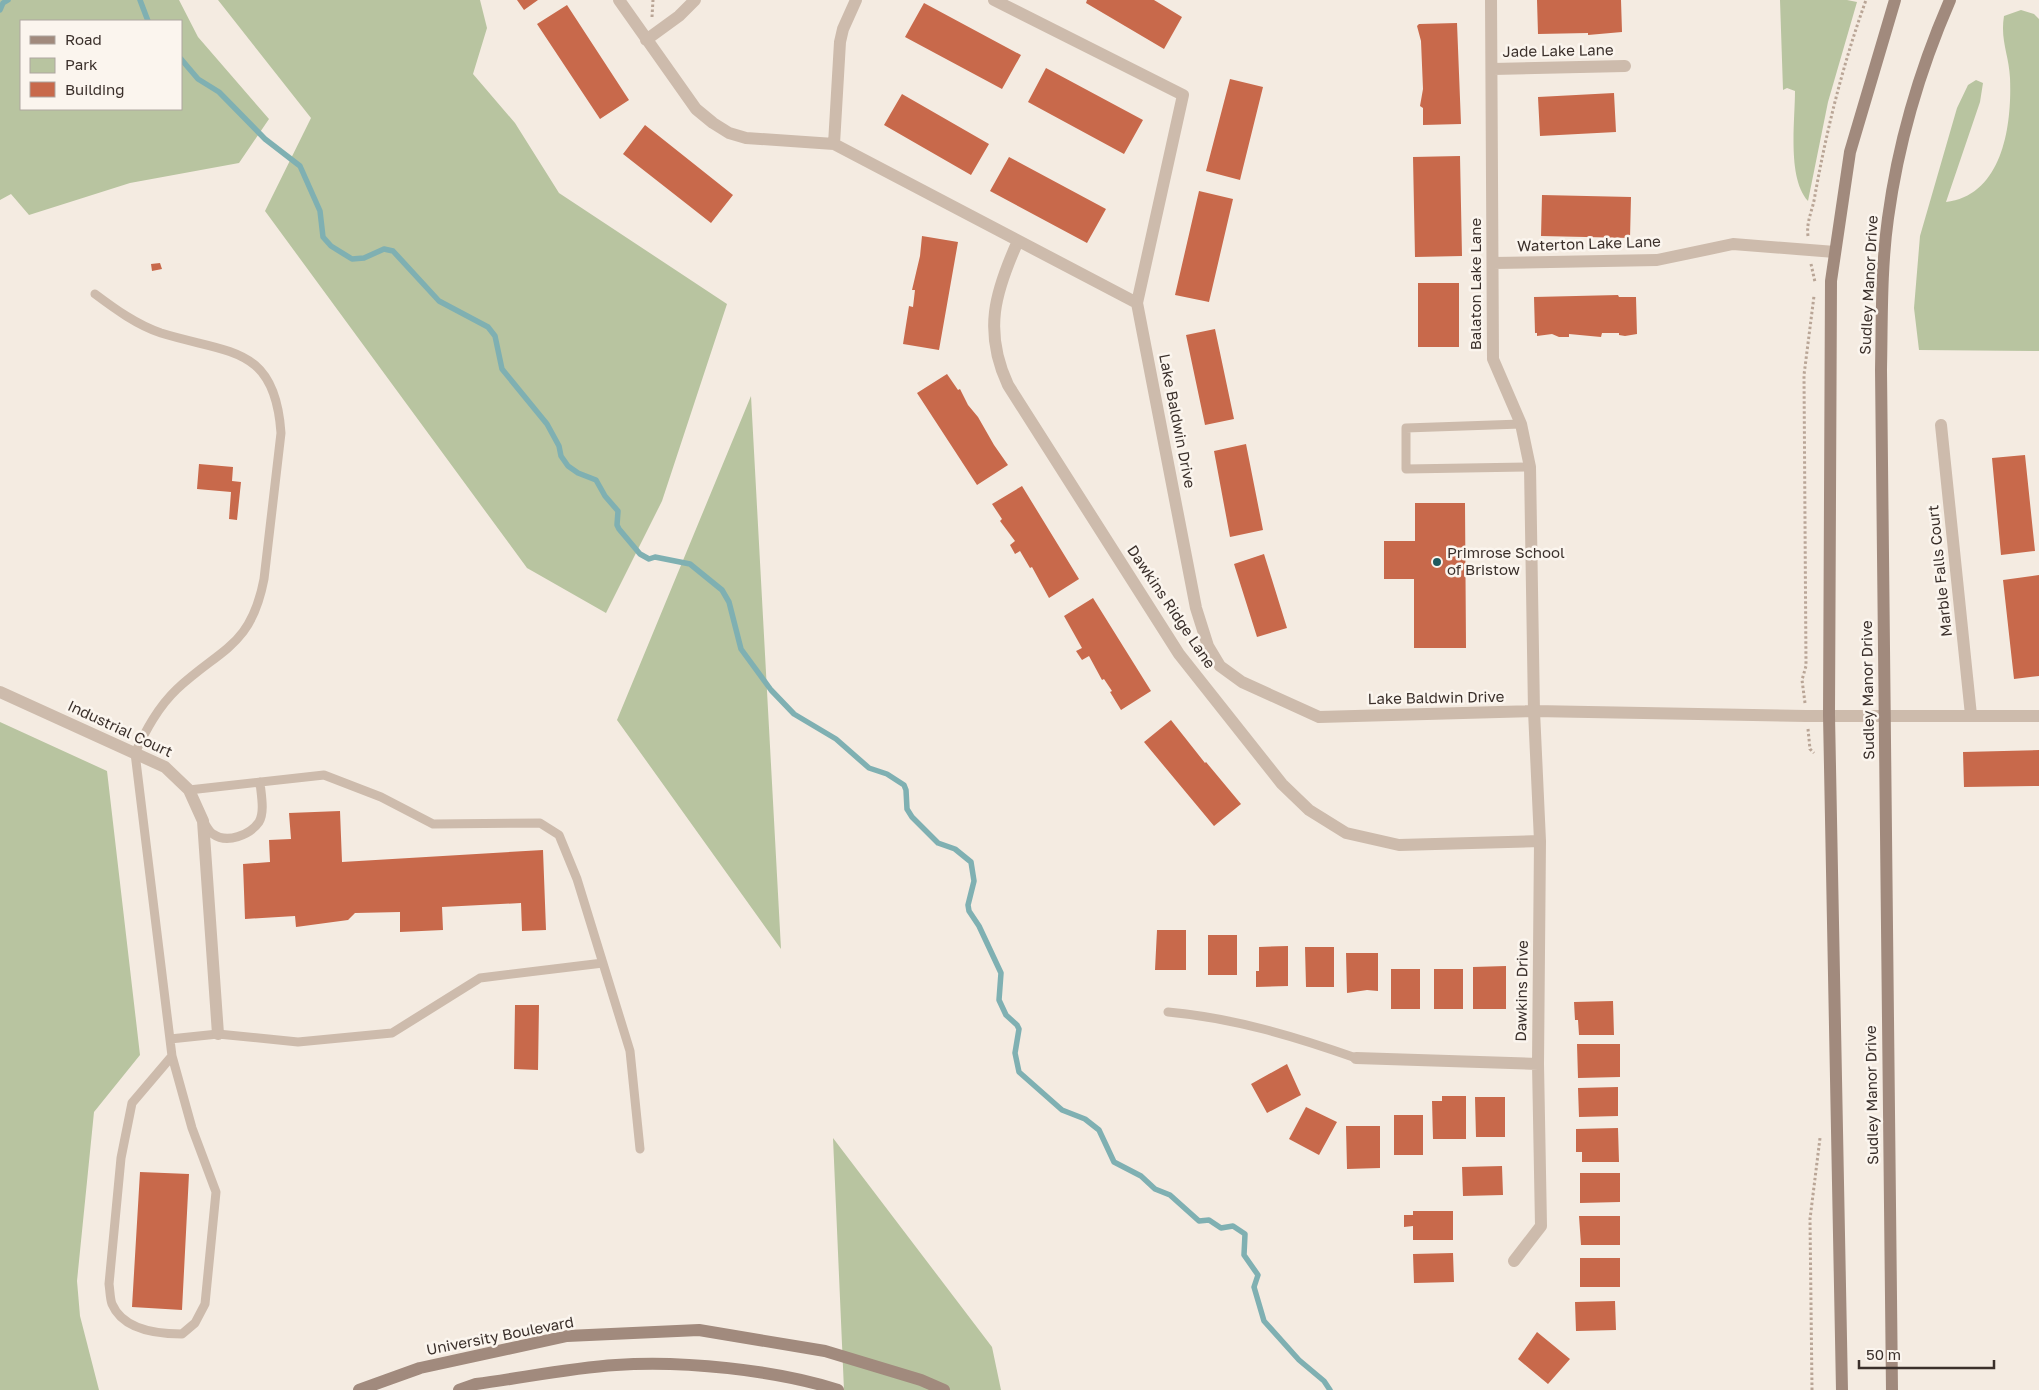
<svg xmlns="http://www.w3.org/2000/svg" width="2039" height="1390" viewBox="0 0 2039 1390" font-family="'Golos Text',sans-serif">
<rect width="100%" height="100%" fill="#f4ebe1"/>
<path fill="#b8c4a0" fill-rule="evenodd" d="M0,0H179L198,37L269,119L239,163L130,183L29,215L11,194L0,200ZM21,21H181V109H21Z
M218,0H480L487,28L473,74L515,123L559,193L727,304L662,501L606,613L527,568L265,211L311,118Z
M1780,0H1847L1857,2L1828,102L1808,201C1787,178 1795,122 1795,91L1787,88L1783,90Z
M2021,10L2034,14L2039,19V351L1919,350L1914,308L1920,236L1957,108L1968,85L1976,80L1983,83L1980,102L1946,202C2003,195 2012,125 2010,78C2009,55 2000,40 2004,16Z
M751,396L781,949L617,720Z
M0,722L107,771L140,1055L94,1112L77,1281L80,1316L99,1390H0Z
M833,1138L992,1347L1001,1390H844Z"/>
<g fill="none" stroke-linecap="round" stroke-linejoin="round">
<path stroke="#7fb0b2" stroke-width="5.5" d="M140,0L148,21
M0,10L3,3L8,0
M181,59L198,79L219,92L265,139L300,166L320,211L323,237L331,246L352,259L364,258L384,249L393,251L439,301L488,327L495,336L502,369L547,424L559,446L561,456L568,466L578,473L596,480L605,496L618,511L617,525L619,529L640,554L649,559L655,557L690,564L722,590L729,602L741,649L771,690L794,714L836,739L869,768L887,774L904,785L906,790L907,809L912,817L938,843L955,849L971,862L974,881L968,905L969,911L979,926L1001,973L999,1000L1006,1015L1017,1025L1019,1029L1015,1053L1019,1072L1062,1110L1085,1119L1099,1130L1114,1162L1141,1176L1155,1189L1170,1195L1199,1221L1209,1220L1221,1228L1233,1226L1245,1234L1244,1255L1258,1275L1254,1287L1264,1321L1299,1360L1324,1381L1330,1390"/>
</g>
<path fill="#c8694b" d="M517,0H538L524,10Z
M1087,0H1154L1182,17L1164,49L1086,3Z
M1537,0H1621L1622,32L1588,35V33L1538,34Z
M924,3L1021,55L1002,89L905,37Z
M567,5L629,100L600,119L537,24Z
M1457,23L1461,124L1423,125V108L1420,106L1423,89L1421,41L1417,26L1419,24Z
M1046,68L1143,120L1124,154L1028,102Z
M1230,79L1263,87L1240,180L1206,171Z
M1614,93L1616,132L1540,136L1538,97Z
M902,94L989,144L971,175L884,125Z
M645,125L733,195L711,223L623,154Z
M1460,156L1462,256L1415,257L1413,157Z
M1009,157L1106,209L1087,243L990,191Z
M1199,191L1233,199L1209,302L1175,295Z
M1542,195L1631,197L1630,238L1541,236Z
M922,236L958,242L939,350L903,344L909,306L913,307L915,290H912L920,256Z
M160,263L162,269L152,271L151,264Z
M1418,283H1459V347H1418Z
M1618,295L1619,297H1636L1637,334L1625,336L1619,335V333H1602L1601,337L1569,334V337H1559L1552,334L1537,336V333H1535L1534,297Z
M1215,329L1234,419L1205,425L1186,335Z
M947,374L958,390L960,389L968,405L978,417L994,445L1008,465L977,485L917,393Z
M1246,444L1263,530L1230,537L1214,451Z
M2025,455L2035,551L2001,555L1992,458Z
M199,464L233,467L232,481L241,482L237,520L229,519L231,492L197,489Z
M1022,486L1079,579L1049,598L1032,567L1030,568L1020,551L1015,554L1010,545L1015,541L1000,521L1002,519L992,504Z
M1415,503H1465L1466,648H1414V579H1384V541H1415Z
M1264,554L1287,628L1257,637L1234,564Z
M2039,575V676L2014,679L2003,580Z
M1093,598L1151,691L1121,710L1110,692L1112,691L1104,679L1102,680L1089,656L1082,660L1076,651L1082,648L1064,616Z
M1171,720L1205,763L1206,762L1241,804L1214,826L1144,742Z
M2039,750V786L1964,787L1963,752Z
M340,811L342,862L543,850L546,930L522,931L521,903L442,907L443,930L400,932V912L355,913L348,920L296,927L295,916L245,919L243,864L270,862L269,840L291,839L289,813Z
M1157,930H1186V970H1155Z
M1208,935H1237V975H1208Z
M1288,946V986L1256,987V971H1259V947Z
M1305,947H1334V987H1306Z
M1346,953H1378V991L1367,990L1347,993Z
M1506,966V1009H1473V967Z
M1391,969H1420V1009H1391Z
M1434,969H1463V1009H1434Z
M1613,1001L1614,1035H1579L1578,1020H1575L1574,1002Z
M515,1005H539L538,1070L514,1069Z
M1577,1044H1620V1077L1578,1078Z
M1287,1064L1301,1095L1267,1113L1251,1084Z
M1618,1087V1116L1579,1117L1578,1088Z
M1442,1096H1466V1139H1433L1432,1101H1442Z
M1475,1097H1505V1137H1476Z
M1306,1107L1337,1122L1319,1155L1289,1139Z
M1394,1115H1423V1155H1394Z
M1346,1126H1380V1168L1347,1169Z
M1618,1128L1619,1162H1582V1152H1576V1129Z
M1502,1166L1503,1195L1463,1196L1462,1167Z
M140,1172L189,1174L182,1310L132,1307Z
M1580,1173H1620V1202L1580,1203Z
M1413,1211H1453V1240H1413V1226L1404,1227V1215H1413Z
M1579,1216H1620V1245H1581Z
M1453,1253L1454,1282L1414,1283L1413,1254Z
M1580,1258H1620V1287H1580Z
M1615,1301L1616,1330L1576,1331L1575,1302Z
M1537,1332L1570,1359L1548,1384L1518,1359Z"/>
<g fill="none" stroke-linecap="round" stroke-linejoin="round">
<path stroke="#b9a596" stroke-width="3" stroke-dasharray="2.5 2.5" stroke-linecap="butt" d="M652,17L653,0
M1808,236C1806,221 1813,210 1815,195C1827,128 1843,64 1866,0
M1811,264L1815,282
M1805,703L1802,680L1806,666L1804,375L1814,296
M1808,729L1810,749L1814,753
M1812,1390L1810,1219L1820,1138"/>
<path stroke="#cdbbac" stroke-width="9" d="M95,294C115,309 137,325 161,333C229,354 275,345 281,433L264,579C251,647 221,648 177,689C158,707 146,730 135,753L172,1056L192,1128L216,1192L205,1304L195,1323L182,1334C158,1334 123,1330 112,1304C110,1299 110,1290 109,1284L121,1158L132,1103L172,1056
M1521,424L1406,428V469L1530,467
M189,790L324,775L381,797L433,824L540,823L559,835L577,879L630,1051L640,1149
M203,821C206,825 209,832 213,834C227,844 250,835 259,822C265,812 261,794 260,782
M1168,1012C1233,1018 1294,1036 1356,1058
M170,1039L218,1034L298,1042L392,1033L480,978L603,963"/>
<path stroke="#cdbbac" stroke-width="12" d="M619,0L696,109L713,123L729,133L746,138L834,144L1137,303
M994,0L1183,95L1137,303L1196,608L1208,646L1220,666L1242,682L1319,717L1534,711L1806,716H2039
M1491,0L1493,359L1521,424L1530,467L1534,711L1540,841L1538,1064L1541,1226L1514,1261
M646,40L679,16L695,0
M1493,69L1625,66
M834,144L840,42L843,29L856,0
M1018,241C995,292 983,331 1008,385L1179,654L1282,784L1309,810L1346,833L1399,845L1540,841
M1493,263L1657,260L1733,244L1835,252
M1941,425L1971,715
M0,692L165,767L189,790L203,821L218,1034
M1356,1058L1538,1064"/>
<path stroke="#a18a7d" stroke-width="12" d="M359,1390L420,1368L567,1336L699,1330L825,1351L921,1380L944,1390
M459,1390L476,1384C522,1378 569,1368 616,1365C680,1360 777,1370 838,1390
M1842,1390L1829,715L1831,281L1850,152L1895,0
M1892,1390L1881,370C1882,319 1881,268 1888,218C1898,144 1920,69 1950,0"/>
</g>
<circle fill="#1f5a5e" stroke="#fbf5ee" stroke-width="2" cx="1437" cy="562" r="5"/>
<g text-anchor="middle" stroke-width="5" stroke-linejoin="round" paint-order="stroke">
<g font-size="15" fill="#3b302b" stroke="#fbf5ee">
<text transform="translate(1558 51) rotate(-1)" y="5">Jade Lake Lane</text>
<text transform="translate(1589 244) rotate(-2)" y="5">Waterton Lake Lane</text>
<text transform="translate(1476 284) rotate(-90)" y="5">Balaton Lake Lane</text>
<text transform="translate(1869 285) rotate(-87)" y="5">Sudley Manor Drive</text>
<text transform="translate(1177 421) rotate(79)" y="5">Lake Baldwin Drive</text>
<text transform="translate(1940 571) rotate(-96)" y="5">Marble Falls Court</text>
<text transform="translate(1171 607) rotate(56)" y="5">Dawkins Ridge Lane</text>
<text transform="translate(1868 690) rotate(-91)" y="5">Sudley Manor Drive</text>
<text transform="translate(1436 698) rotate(-1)" y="5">Lake Baldwin Drive</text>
<text transform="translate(120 729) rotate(25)" y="5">Industrial Court</text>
<text transform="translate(1522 991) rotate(-89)" y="5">Dawkins Drive</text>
<text transform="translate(1872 1095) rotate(-91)" y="5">Sudley Manor Drive</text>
<text transform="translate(500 1336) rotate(-11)" y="5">University Boulevard</text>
</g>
<g font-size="15" fill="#3b302b" stroke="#fbf5ee" text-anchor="start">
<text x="1447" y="558">Primrose School<tspan x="1447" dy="17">of Bristow</tspan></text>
</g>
</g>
<rect x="20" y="20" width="162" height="90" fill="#fbf5ee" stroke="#aea6a0"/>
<rect x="30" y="36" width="25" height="8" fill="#a18a7d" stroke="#aea6a0"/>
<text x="65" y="45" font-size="15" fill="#3b302b">Road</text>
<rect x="30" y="58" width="25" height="15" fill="#b8c4a0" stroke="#aea6a0"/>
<text x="65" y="70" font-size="15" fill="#3b302b">Park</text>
<rect x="30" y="82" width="25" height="15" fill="#c8694b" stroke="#aea6a0"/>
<text x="65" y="95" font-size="15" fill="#3b302b">Building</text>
<path d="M1859 1360v8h135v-8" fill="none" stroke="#3b302b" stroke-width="2.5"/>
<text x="1866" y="1360" font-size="15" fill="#3b302b" stroke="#fbf5ee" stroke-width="4" paint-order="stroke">50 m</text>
</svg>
